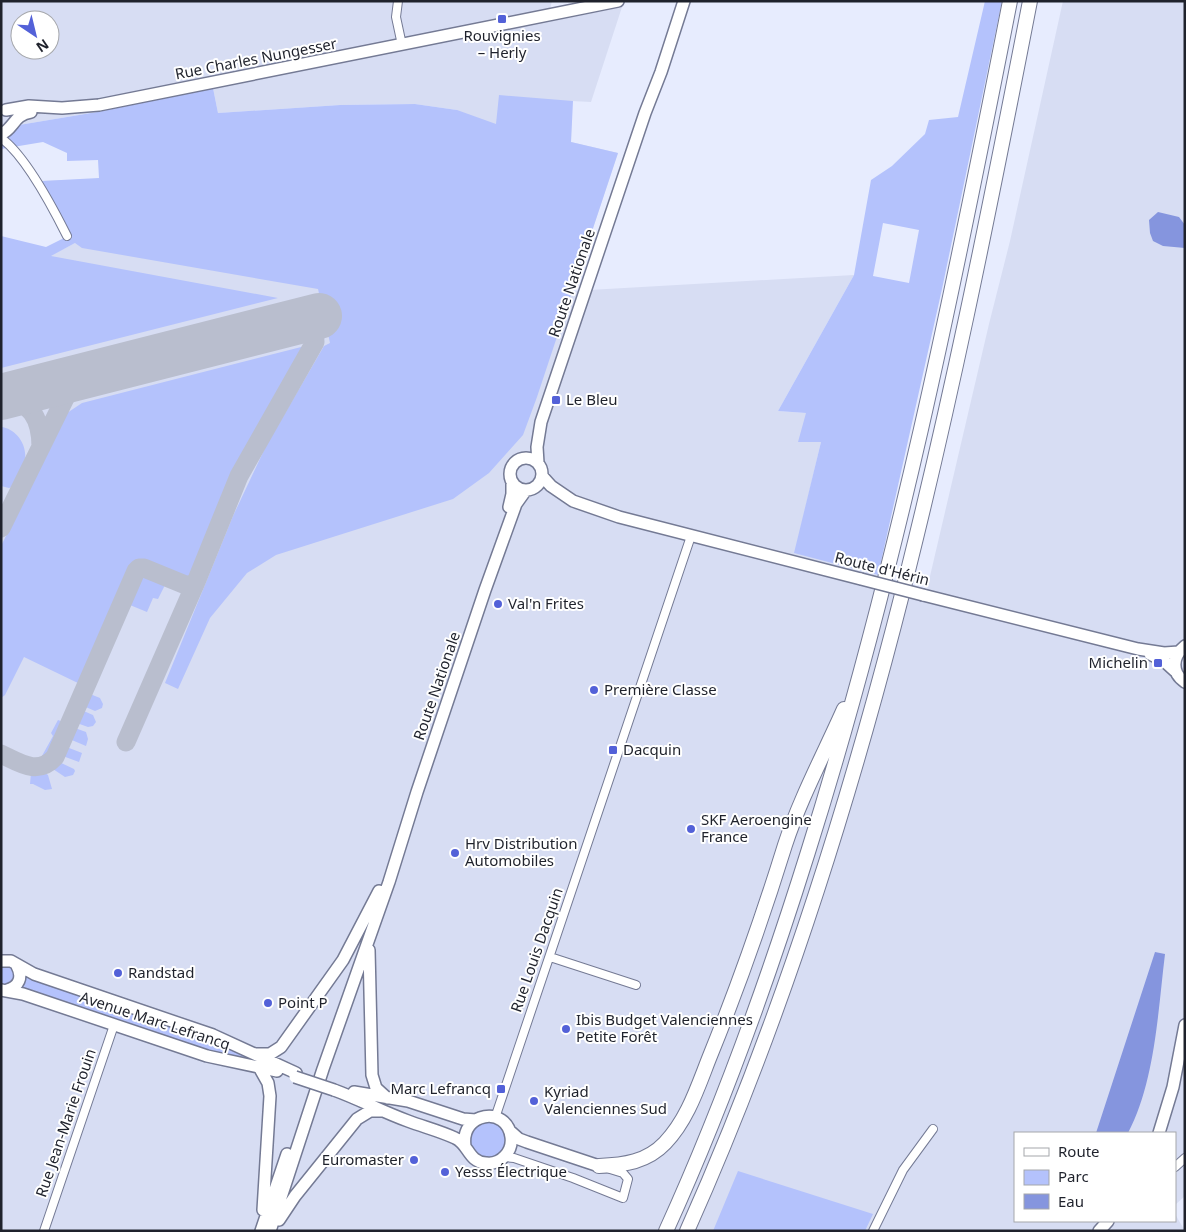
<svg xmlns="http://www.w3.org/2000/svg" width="1186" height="1232" viewBox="0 0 1186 1232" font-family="'Noto Sans',sans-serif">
<rect width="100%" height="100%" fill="#e7ecfe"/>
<path fill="#d7ddf3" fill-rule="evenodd" d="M1,1H552L547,22L622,7L591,102L572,101L571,142L618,153L572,291L854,275L778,411L806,413L821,442L795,552L927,589L989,324L1010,241L1063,1H1185V1196L1175,1205V1133H1015V1221H1175V1214L1185,1231H1V245L50,256L75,243L42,181L99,179L457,110L415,104L340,105L218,113L213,88L97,112L1,128ZM20,20H50V50H20Z"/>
<path fill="#b4c2fc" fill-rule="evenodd" d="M985,1H1002L942,289L878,575L794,553L821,442H798L806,413L778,411L854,275L871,180L892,166L925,134L929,120L958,117ZM883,223L919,230L909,283L873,276Z
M213,88L218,113L340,105L415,104L457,110L496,124L499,95L573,101L571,142L618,153L537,397L523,435L489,473L453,499L276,555L247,573L210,618L178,689L165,683L233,516L266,446L324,346L330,343L318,289L82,248L75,243L51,256L278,298L1,368V236L46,247L70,235L42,181L99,178L98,160L67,161V153L43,142L1,149V128L97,112Z
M309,345L236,474L193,576L187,580L183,581L145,565L135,567L82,685L24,657L5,695L1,698V546L67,413L82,403Z
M1,427C15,428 27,444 25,458C24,467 16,479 12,487L9,488L1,486Z
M149,573L167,581L158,599L153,598L147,612L125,603L135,581Z
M90,694L100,698L103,704L102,708L95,711L81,705L85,696Z
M79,709L93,715L96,722L93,726L88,727L74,722Z
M58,720L66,723C59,739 56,756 38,763L53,736L51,733Z
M72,727L86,732L88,739L86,746L67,738Z
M64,746L82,753L79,762L60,755Z
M57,761L74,769L75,771L73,775L65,777L50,767Z
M43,771L48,775L52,789L45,790L33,784H30L31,773Z
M1,966C10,966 12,967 15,975L12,983L5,985H1Z
M24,974L207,1036L269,1064L207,1054L17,989Z
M470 1140a18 18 0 1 1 36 0a18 18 0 1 1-36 0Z
M738,1171L873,1214L865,1231H713Z"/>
<path fill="#8595de" d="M1158,212L1179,217L1185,225V248L1163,246L1153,241L1150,233L1149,220Z
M1155,952L1165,954C1158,1011 1155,1082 1128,1133H1096Z"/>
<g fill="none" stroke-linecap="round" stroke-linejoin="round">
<path stroke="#b9bece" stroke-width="19" d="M1,398C31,400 41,419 41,447
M1,528L69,390L77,381L88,375
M126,742L196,582
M1,754C20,763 38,776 55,757L136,571L139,568H144L188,586L196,582L239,476L315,342C315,326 304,324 290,324"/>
<path stroke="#b9bece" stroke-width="46" d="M1,397L319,316"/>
<defs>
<path id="street" d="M398,1L396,17L402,45
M1,138C26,156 53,208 67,236
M550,957L636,985
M495,1118L691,536
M504,1157L514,1158L573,1178L623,1198L628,1179L623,1173L610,1169
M1175,1167L1185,1158
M44,1231L114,1025
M873,1231L903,1170L933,1129"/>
<path id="secondary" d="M6,110L29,106L62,108L99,105L618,1
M1,134C14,129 13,115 31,112
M510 474a16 16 0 1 1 32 0a16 16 0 1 1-32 0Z
M538,463L537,447L541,422L645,113L661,72L684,1
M542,476L551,486L573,501L619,517L861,579
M509,507L512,494V482
M923,595L1138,649L1164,653L1179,652
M1185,646C1172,656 1171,673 1185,682
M1150,654L1164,661L1175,671
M369,950L372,1075L376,1088L387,1098
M1,961H11L34,974L213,1035L296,1073
M1,990L23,994L207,1056L277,1071
M7,990C19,987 23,977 17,966
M256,1054H270L281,1047L343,960L379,891
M259,1067L268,1083L270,1096L263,1210
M334,1090C359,1099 383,1112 408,1121C424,1127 440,1131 455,1138C469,1144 468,1162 486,1163C501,1165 513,1151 511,1137C507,1105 460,1112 465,1146
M354,1092L408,1101L463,1119L476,1120
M510,1131L519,1139L527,1142L599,1166
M1159,1133L1173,1087L1185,1025
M279,1220L295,1196L357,1119L370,1111H382
M261,1231L287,1154
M270,1231L323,1069L389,882L417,792L485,590L516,504L526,490
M1099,1231L1108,1221"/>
<path id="highway" d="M599,1166C624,1165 647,1162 665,1143C688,1119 698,1086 710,1056C738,987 763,916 785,845C800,799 824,754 844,709
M666,1231C722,1108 768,980 808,852C896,573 954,287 1010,1
M687,1231C862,841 949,419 1030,1"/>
</defs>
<use href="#street" stroke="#747a94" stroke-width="10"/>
<use href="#secondary" stroke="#747a94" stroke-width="14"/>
<use href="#highway" stroke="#747a94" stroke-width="16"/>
<use href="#street" stroke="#fff" stroke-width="8"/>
<use href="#secondary" stroke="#fff" stroke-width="11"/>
<use href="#highway" stroke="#fff" stroke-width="14"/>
<defs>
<path id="secondary-bridge" d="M861,579L923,595
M295,1077L334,1090"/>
</defs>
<use href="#secondary-bridge" stroke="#747a94" stroke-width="14" stroke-linecap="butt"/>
<use href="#secondary-bridge" stroke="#fff" stroke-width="11"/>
</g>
<g fill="#5361d8" stroke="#fff" stroke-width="2">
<rect x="497" y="14" width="10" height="10" rx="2.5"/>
<rect x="551" y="395" width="10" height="10" rx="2.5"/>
<circle cx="498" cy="604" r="5"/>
<rect x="1153" y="658" width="10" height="10" rx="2.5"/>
<circle cx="594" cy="690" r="5"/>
<rect x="608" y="745" width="10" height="10" rx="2.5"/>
<circle cx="691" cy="829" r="5"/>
<circle cx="455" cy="853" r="5"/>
<circle cx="118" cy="973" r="5"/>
<circle cx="268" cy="1003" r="5"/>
<circle cx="566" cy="1029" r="5"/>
<rect x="496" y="1084" width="10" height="10" rx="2.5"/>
<circle cx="534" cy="1101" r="5"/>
<circle cx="414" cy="1160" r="5"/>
<circle cx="445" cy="1172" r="5"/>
</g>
<g text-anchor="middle" stroke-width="4" stroke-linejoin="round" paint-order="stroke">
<g font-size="15" fill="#1f222c" stroke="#fff" text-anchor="start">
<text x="502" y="41" text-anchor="middle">Rouvignies<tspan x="502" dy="17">– Herly</tspan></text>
<text x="566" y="405">Le Bleu</text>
<text x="508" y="609">Val'n Frites</text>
<text x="1148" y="668" text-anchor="end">Michelin</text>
<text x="604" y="695">Première Classe</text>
<text x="623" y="755">Dacquin</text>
<text x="701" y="825">SKF Aeroengine<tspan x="701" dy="17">France</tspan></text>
<text x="465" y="849">Hrv Distribution<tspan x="465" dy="17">Automobiles</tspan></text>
<text x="128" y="978">Randstad</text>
<text x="278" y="1008">Point P</text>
<text x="576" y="1025">Ibis Budget Valenciennes<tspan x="576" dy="17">Petite Forêt</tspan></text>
<text x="491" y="1094" text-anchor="end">Marc Lefrancq</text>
<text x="544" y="1097">Kyriad<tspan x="544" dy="17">Valenciennes Sud</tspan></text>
<text x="404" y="1165" text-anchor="end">Euromaster</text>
<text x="455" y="1177">Yesss Électrique</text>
</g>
<g font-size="15" fill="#1f222c" stroke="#fff">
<text transform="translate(256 59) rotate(-11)" y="5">Rue Charles Nungesser</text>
<text transform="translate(572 283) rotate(-71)" y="5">Route Nationale</text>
<text transform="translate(882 569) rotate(14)" y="5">Route d'Hérin</text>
<text transform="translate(437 686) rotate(-71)" y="5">Route Nationale</text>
<text transform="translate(537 950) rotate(-71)" y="5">Rue Louis Dacquin</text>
<text transform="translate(155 1021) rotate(18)" y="5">Avenue Marc Lefrancq</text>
<text transform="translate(66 1123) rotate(-71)" y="5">Rue Jean-Marie Frouin</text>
</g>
</g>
<rect width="1186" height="1232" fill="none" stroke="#1f222c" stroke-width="5"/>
<rect x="1014" y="1132" width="162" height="90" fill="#ffffff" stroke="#a5a7ab"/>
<rect x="1024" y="1148" width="25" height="8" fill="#ffffff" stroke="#a5a7ab"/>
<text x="1058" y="1157" font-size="15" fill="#1f222c">Route</text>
<rect x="1024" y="1170" width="25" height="15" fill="#b4c2fc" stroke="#a5a7ab"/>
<text x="1058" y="1182" font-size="15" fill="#1f222c">Parc</text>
<rect x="1024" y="1194" width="25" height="15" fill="#8595de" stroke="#a5a7ab"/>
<text x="1058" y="1207" font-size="15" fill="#1f222c">Eau</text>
<g transform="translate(35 35) rotate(145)"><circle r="24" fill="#ffffff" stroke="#a5a7ab"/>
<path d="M0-4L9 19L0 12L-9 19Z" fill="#5361d8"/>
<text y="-8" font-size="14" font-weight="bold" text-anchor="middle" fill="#1f222c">N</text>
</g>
</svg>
